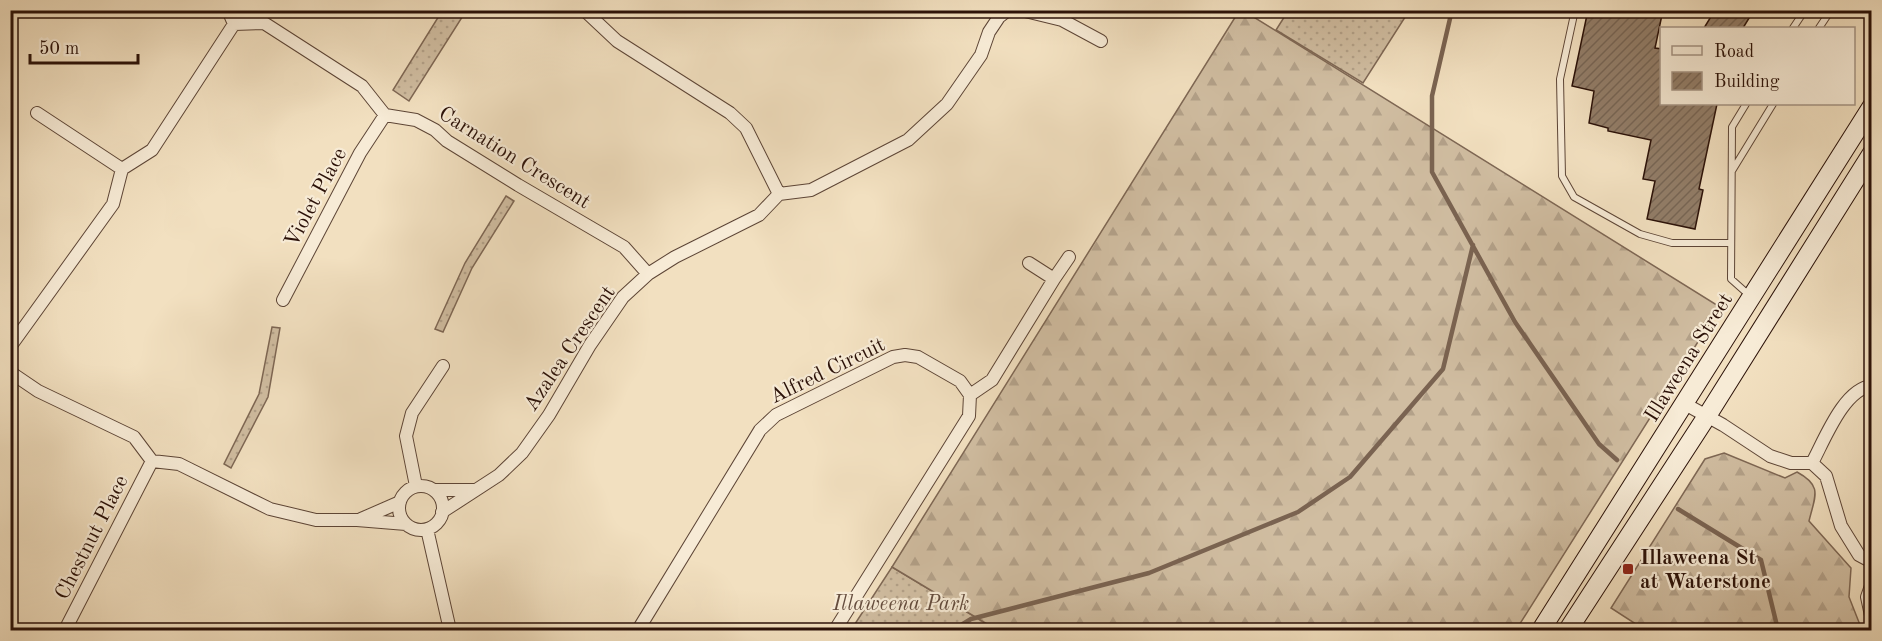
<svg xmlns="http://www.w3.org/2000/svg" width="1882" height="641" viewBox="0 0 1882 641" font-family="'Old Standard TT',serif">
<defs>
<pattern id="grass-dots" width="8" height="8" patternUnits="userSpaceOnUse" patternTransform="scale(1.5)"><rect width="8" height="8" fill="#d0bda1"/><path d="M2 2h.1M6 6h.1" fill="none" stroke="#b3a189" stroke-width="1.8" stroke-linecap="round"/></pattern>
<pattern id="forest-firs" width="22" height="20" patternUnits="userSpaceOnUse" patternTransform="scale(1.5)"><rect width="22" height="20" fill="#d0bda1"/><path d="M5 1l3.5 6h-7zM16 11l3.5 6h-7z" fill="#b3a189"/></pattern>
<pattern id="building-hatch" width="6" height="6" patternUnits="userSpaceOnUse" patternTransform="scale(1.5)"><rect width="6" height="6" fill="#927d68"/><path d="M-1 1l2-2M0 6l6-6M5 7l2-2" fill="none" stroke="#776554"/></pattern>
</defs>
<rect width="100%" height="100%" fill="#f2e0c0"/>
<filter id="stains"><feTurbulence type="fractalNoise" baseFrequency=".00333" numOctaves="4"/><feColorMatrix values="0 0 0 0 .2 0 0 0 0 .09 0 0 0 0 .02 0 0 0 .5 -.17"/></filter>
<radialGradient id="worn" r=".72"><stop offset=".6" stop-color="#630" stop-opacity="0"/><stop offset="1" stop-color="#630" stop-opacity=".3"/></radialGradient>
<path fill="url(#grass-dots)" stroke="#7e6754" stroke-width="1.5" d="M442,11H466L409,101L393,90Z
M1288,11H1409L1363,83L1276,30Z
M506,196L514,201L472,268L443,332L435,329L465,263Z
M272,327L280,328L268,397L231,468L224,464L259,394Z
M892,567L997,630H851Z"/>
<path fill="url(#forest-firs)" stroke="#7e6754" stroke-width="1.5" d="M1239,11H1244L1720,307L1516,630H997L892,567Z
M1724,453L1785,478L1797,472C1823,486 1815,496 1809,521L1851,568L1849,597L1862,630H1645L1611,608L1705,459Z"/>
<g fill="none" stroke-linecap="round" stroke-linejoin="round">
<path stroke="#7a6351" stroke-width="4.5" d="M1452,10L1432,96V172L1515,322L1599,444L1617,460
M1678,509L1761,560L1778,630
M953,630L971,619L1149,573L1298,512L1350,477L1443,369L1473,245"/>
</g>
<path fill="url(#building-hatch)" stroke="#2b1108" stroke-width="1.5" d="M1588,10H1663L1655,48L1662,49V104H1717L1699,189L1703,190L1695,229L1647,219L1655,181L1643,179L1651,140L1608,131V128L1589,123L1594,91L1572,86Z
M1715,10H1754L1743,28H1704Z"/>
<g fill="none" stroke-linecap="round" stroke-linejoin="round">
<defs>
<path id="service" d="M1575,10L1560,79L1562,176L1574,197L1640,234L1672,243H1731
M1793,28L1805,10
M1819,28L1831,10
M1746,104L1732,127L1731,279L1749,295
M1732,171L1773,104"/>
<path id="minor" d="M228,10L234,24
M584,10L617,41L730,113L746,128L779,194
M1021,10L1062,20L1101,41
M37,113L122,169
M1029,263L1054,279L1069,257
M283,300L360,153L385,115
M10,347L113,204L122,169L152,150L234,24L264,23L362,86L385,115L416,120L435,130L447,141L518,185L624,247L648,274
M10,372L38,391L134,437L152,461L179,464L270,509L316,520H357L406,524
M970,395L992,380L1054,279
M1685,404L1723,425L1770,456L1791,463H1812L1826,476L1841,526L1859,555L1872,562
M1812,463C1824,441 1844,388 1872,386
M416,486L406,436L412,413L443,366
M399 508a22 22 0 1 1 44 0a22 22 0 1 1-44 0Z
M434,490H475
M442,512L499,475L522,453L549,415L590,345L623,297L648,274L675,257L759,215L779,194L811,190L908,140L947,104L981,55L989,32L999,17L1008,10
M361,519L400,502
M427,529L450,630
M1872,583L1867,597L1872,620
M65,630L152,461
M638,630L760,430L776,415L893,357L905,355L918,357L960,381L970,395L969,416L835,630"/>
<path id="secondary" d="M1541,630L1872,106
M1568,630L1707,416L1872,153"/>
</defs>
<use href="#service" stroke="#5d4536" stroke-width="8"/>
<use href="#minor" stroke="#5d4536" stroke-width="14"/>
<use href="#secondary" stroke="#2b1108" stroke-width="20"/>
<use href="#service" stroke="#f7ebd6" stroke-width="6"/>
<use href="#minor" stroke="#f7ebd6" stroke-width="12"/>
<use href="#secondary" stroke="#f7ebd6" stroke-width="18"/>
</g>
<rect fill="#8f2418" stroke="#f7ebd6" stroke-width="2" x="1622" y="563" width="12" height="12" rx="3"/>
<g text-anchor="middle" stroke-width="4.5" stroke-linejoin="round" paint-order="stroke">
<g font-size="21" fill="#2b1108" stroke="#f7ebd6">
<text transform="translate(515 157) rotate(32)" y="7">Carnation Crescent</text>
<text transform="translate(315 197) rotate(-62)" y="7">Violet Place</text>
<text transform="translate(569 348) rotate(-56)" y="7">Azalea Crescent</text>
<text transform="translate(1688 357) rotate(-58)" y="7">Illaweena Street</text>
<text transform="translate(827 370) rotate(-26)" y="7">Alfred Circuit</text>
<text transform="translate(91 537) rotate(-63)" y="7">Chestnut Place</text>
</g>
<g font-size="21" font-weight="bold" fill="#2b1108" stroke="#f7ebd6" text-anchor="start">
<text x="1640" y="564">Illaweena St<tspan x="1640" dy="24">at Waterstone</tspan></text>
</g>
<g font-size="21" font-style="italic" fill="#654d3e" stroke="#f7ebd6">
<text x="901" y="610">Illaweena Park</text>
</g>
</g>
<rect width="1882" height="641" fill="none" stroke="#f2e0c0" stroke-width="36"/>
<rect x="12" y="12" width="1858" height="617" fill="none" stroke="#2b1108" stroke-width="3"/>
<rect x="18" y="18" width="1846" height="605" fill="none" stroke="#2b1108" stroke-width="1.5"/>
<rect x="1660" y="27" width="195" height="78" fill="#f7ebd6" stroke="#a59484" stroke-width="1.5"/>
<rect x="1672" y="46" width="30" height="9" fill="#f7ebd6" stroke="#a59484" stroke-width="1.5"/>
<text x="1714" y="57" font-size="18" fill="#2b1108">Road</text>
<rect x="1672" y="72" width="30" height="18" fill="url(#building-hatch)" stroke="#a59484" stroke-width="1.5"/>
<text x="1714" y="87" font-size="18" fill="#2b1108">Building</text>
<path d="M30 54v9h108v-9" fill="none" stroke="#2b1108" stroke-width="3"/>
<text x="39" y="54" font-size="18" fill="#2b1108" stroke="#f7ebd6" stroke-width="4.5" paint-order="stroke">50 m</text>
<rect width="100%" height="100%" filter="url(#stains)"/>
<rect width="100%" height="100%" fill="url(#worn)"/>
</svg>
